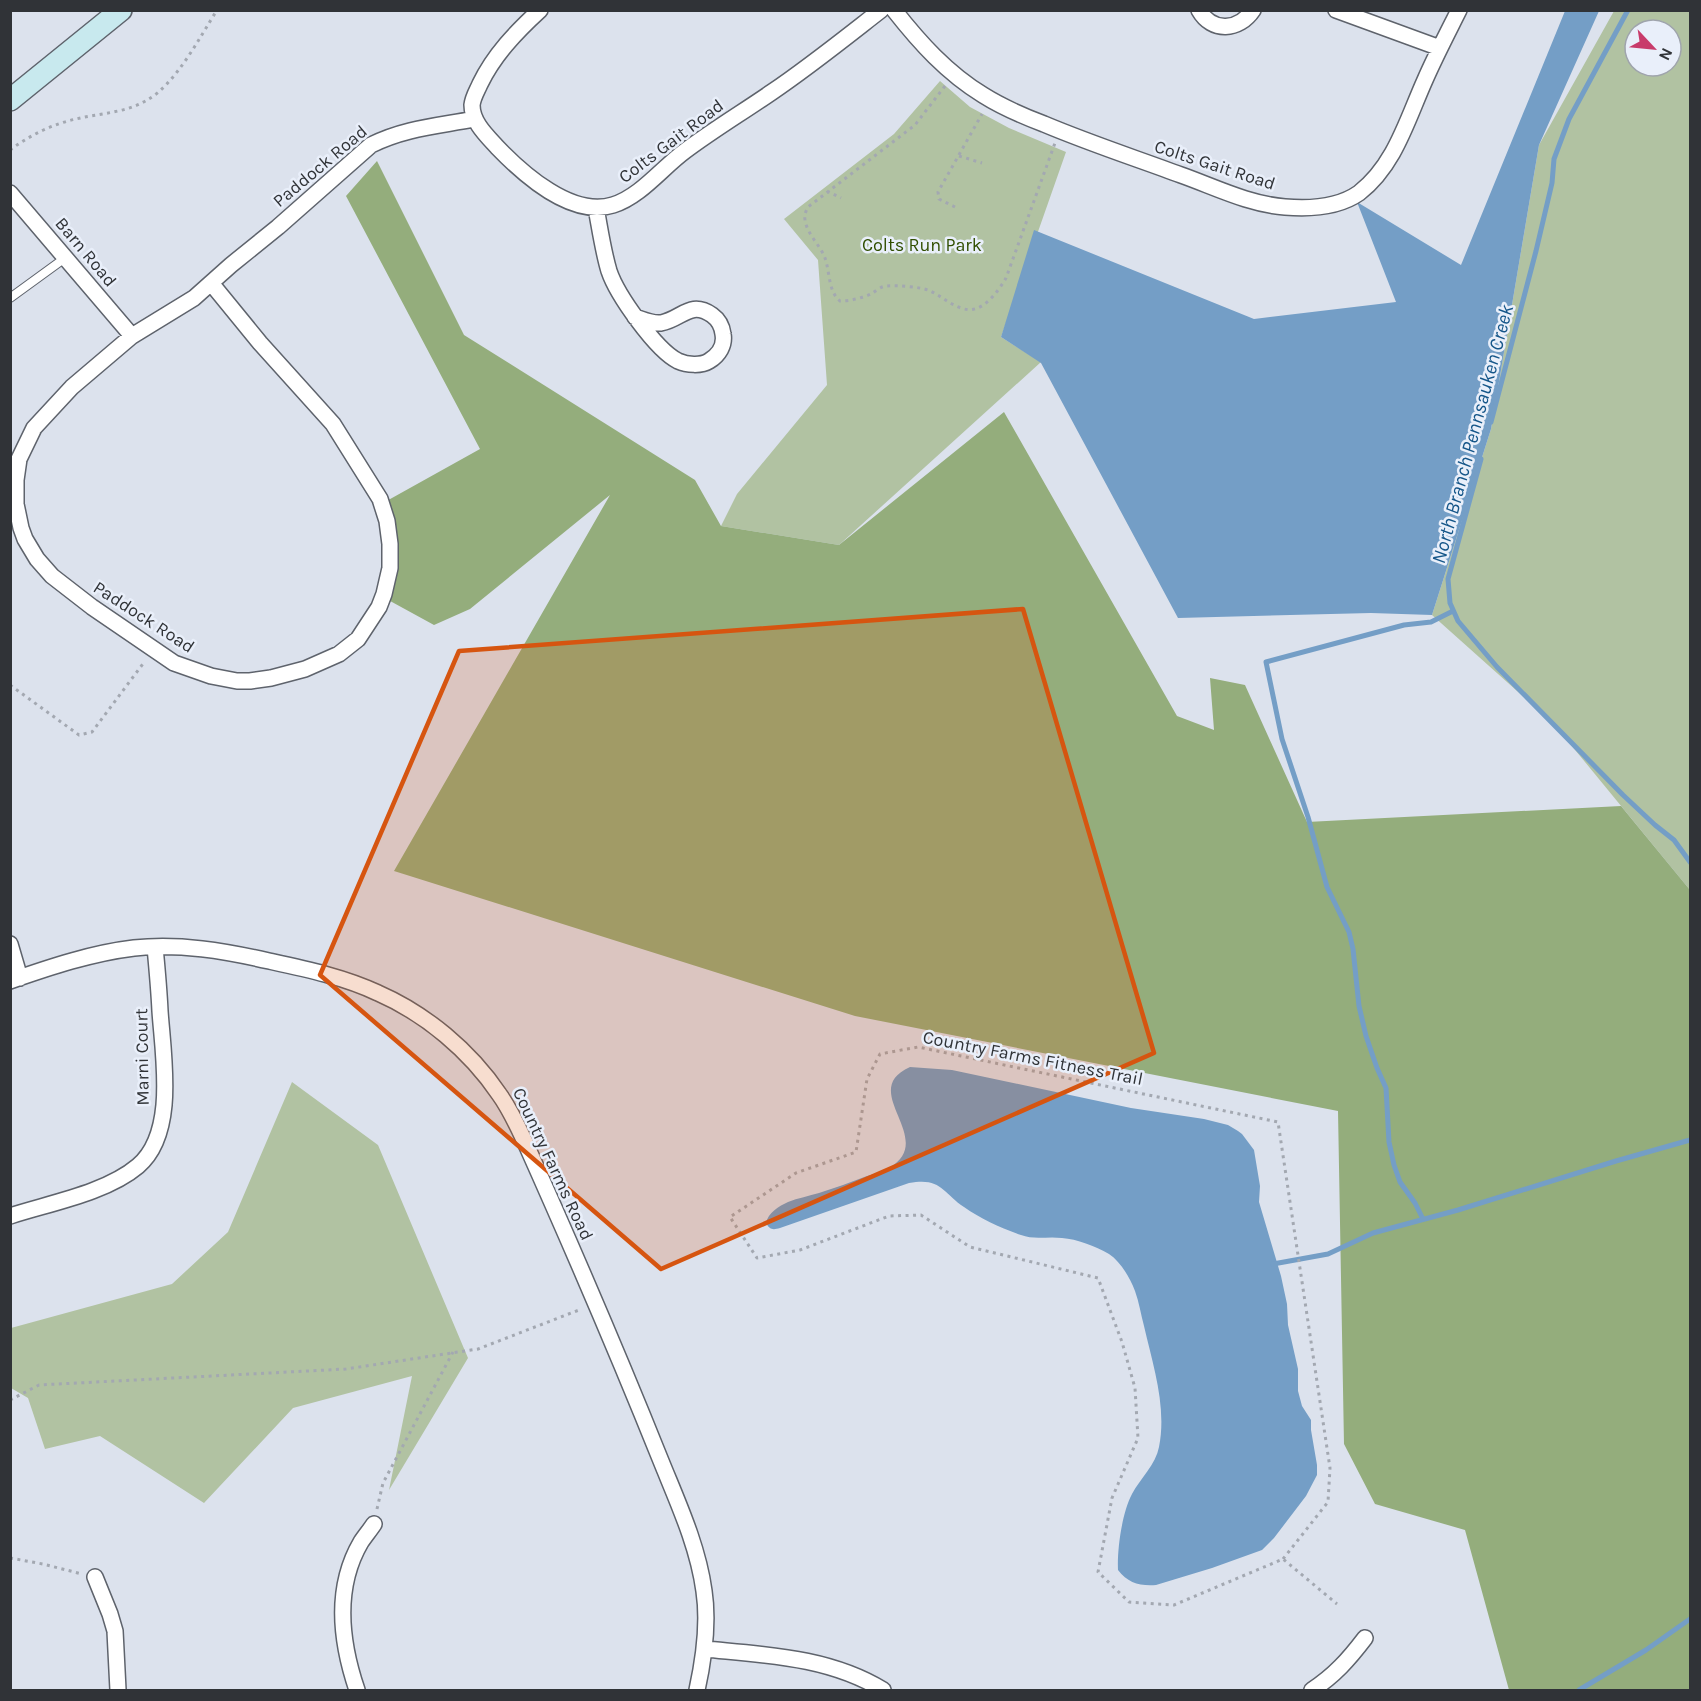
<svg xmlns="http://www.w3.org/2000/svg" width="1701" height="1701" viewBox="0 0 1701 1701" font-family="Karla,sans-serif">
<rect width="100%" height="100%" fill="#dce2ed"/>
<path fill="#b1c2a2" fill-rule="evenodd" d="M1614,11H1690V890L1553,723L1432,615L1491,429L1539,145ZM1635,30H1671V66H1635Z
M940,81L970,107L1009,128L1066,152L1001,337L1041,362L839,545L721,526L737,494L827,385L818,260L784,219L894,134Z
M292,1082L378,1145L468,1358L389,1490L412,1376L293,1408L204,1503L100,1436L45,1449L28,1398L11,1388V1328L172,1284L228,1232Z"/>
<path fill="#94ad7c" d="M377,161L464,335L695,480L721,526L839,545L1004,412L1177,716L1214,730L1210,678L1245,685L1307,822L1621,806L1690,890V1690H1509L1465,1530L1375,1504L1344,1444L1338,1111L855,1016L394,871L610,495L470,609L434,625L381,596L383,503L480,449L346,196Z"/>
<path fill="#749ec6" d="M1565,11H1599L1539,145L1491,429L1432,615L1371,613L1178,618L1041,363L1001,337L1034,230L1254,319L1396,302L1357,202L1461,265Z
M910,1067L952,1070L1131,1108L1204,1119L1228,1125L1238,1131L1242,1134L1254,1150L1260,1186L1259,1202L1281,1276L1287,1304L1288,1325L1298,1369V1391L1302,1406L1311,1420V1430L1317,1465V1475L1306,1496L1274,1538L1262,1550L1212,1568L1156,1585C1139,1586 1128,1583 1118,1570C1117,1549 1122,1513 1132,1494C1140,1479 1156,1464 1159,1447C1167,1407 1153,1365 1144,1326C1141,1315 1139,1302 1135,1291C1130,1278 1121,1262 1109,1254C1095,1246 1077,1239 1062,1238C1048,1236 1034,1240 1021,1235C1001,1228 981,1219 964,1207C942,1192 941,1177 909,1183L780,1228C773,1230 770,1230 766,1223C768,1213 779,1206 788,1202C798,1198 809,1196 819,1193C835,1188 851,1182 867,1176C874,1174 882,1172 889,1168C939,1139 856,1091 910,1067Z"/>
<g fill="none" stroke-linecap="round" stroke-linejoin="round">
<path stroke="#749ec6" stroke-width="5" d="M1491,422L1536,251L1552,183L1554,159L1569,119L1628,10
M1481,459L1448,579L1450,603L1458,621L1497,667L1623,795L1655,825L1674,840L1690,862
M1423,1219L1415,1203L1400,1182L1394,1165L1389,1142L1386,1088L1377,1068L1366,1036L1359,1006L1353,949L1349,932L1327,887L1308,817L1282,739L1266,662L1404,625L1431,622L1453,611
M1273,1264L1328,1254L1373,1233L1458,1210L1616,1161L1690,1140
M1579,1690L1646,1650L1690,1619"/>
<defs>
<path id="lane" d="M10,298L65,258"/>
<path id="street" d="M540,10C516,32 494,55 480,84C477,91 473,97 472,105C472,122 486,135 497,147C523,174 572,218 613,205C640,197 663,167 685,151C713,130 743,112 772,92C809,67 845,38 881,10
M894,10C920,43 947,73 983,95C1002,107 1023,116 1044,124C1089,143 1135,158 1181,175C1215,187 1248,204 1285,207C1309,209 1339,207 1359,193C1395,165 1407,120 1425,80C1435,57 1447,34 1459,10
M1199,10C1212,33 1239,31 1253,10
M1336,10L1440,48
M10,193L132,336
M596,208C600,229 603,251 609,271C617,295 656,350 678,361C687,365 701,366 709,361C719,355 725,345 723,334C722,326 719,320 712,315C690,300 682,319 661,323C652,324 644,320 635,317
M211,283L260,343L333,424L380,499L387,521L390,544V568L384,594L379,607L358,639L339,654L305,669L271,678L250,681H237L211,676L174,663L92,607L52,576L37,559L25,539L21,528L16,504V480L19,459L34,428L72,387L132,336L194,298L231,265L278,227L371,145C405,128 438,126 474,119
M10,944L20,978
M10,981C50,967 92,953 134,948C179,943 225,951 269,961C306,969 344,977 378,993C426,1014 470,1051 499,1094C510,1109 517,1125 525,1142C572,1247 618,1354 661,1461C678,1503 698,1546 704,1591C709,1624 704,1658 697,1690
M10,1216C50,1203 106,1193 138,1166C177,1133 163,1056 160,1011C159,990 157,968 155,947
M95,1577L110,1614L115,1631L118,1690
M705,1649C766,1655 829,1657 883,1690
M357,1690C341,1643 334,1588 361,1542C365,1536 370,1530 374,1524
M1312,1690C1334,1676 1349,1659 1365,1638"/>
<path id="secondary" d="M10,100L121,10"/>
</defs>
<use href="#lane" stroke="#5e636c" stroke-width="10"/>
<use href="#street" stroke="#5e636c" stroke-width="18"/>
<use href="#secondary" stroke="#5e636c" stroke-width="24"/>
<path stroke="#a3a8b1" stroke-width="3" stroke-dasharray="3 4.5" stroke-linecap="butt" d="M945,86L915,125L808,207C806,211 804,215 805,220C807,234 820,245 825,258C830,272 828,291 840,301C850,301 862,298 871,294C876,291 881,286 887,286C898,285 919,287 928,290C940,295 949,304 961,308C981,316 997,293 1006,278L1055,143
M10,150C30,135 53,124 76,119C100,113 126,113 147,100C175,85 200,37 217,10
M959,156L982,163
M827,191L841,198
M955,207L939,199L938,192L982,114
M10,685L79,735L92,732L145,661
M10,1400L39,1385L346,1369L478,1349L579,1310
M377,1509L383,1483L453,1352
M10,1558L43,1564L82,1574
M1283,1559L1328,1502L1330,1468L1278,1122L918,1047L880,1054L867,1079L856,1152L796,1173L730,1217L757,1258L800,1250L889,1216L921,1215L970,1247L1098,1278L1122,1342L1135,1388L1138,1438L1112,1498L1098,1572L1129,1602L1174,1605L1283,1559L1337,1604"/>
<use href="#lane" stroke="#fff" stroke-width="8"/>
<use href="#street" stroke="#fff" stroke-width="15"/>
<use href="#secondary" stroke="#c8e9ee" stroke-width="21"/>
</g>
<path fill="#d65510" fill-opacity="0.2" stroke="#d65510" stroke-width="4.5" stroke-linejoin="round" d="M1023,609L1154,1053L661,1269L320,975L459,651Z"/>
<g text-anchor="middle" stroke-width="5" stroke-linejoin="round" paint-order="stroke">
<g font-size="18" fill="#303337" stroke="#e9effa">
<text transform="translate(671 141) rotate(-37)" y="6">Colts Gait Road</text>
<text transform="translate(1215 165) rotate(18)" y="6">Colts Gait Road</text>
<text transform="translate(320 166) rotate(-40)" y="6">Paddock Road</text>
<text transform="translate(86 252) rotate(50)" y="6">Barn Road</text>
<text transform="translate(144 617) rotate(33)" y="6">Paddock Road</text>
<text transform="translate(142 1057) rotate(-91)" y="6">Marni Court</text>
<text transform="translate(1033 1058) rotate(11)" y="6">Country Farms Fitness Trail</text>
<text transform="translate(553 1164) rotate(65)" y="6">Country Farms Road</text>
</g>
<g font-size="18" fill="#304e00" stroke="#e9effa">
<text x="922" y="251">Colts Run Park</text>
</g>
<g font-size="20" font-style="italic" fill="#155689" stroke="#e9effa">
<text transform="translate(1472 434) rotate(-75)" y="7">North Branch Pennsauken Creek</text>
</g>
</g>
<rect width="1701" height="1701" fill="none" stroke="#303337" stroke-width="24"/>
<g transform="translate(1653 48) rotate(116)"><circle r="28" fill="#e9effa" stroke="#9fa4ac" stroke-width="1.5"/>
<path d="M0-4.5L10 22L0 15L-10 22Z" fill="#c83b6b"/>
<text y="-9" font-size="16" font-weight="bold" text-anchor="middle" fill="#303337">N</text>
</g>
</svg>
